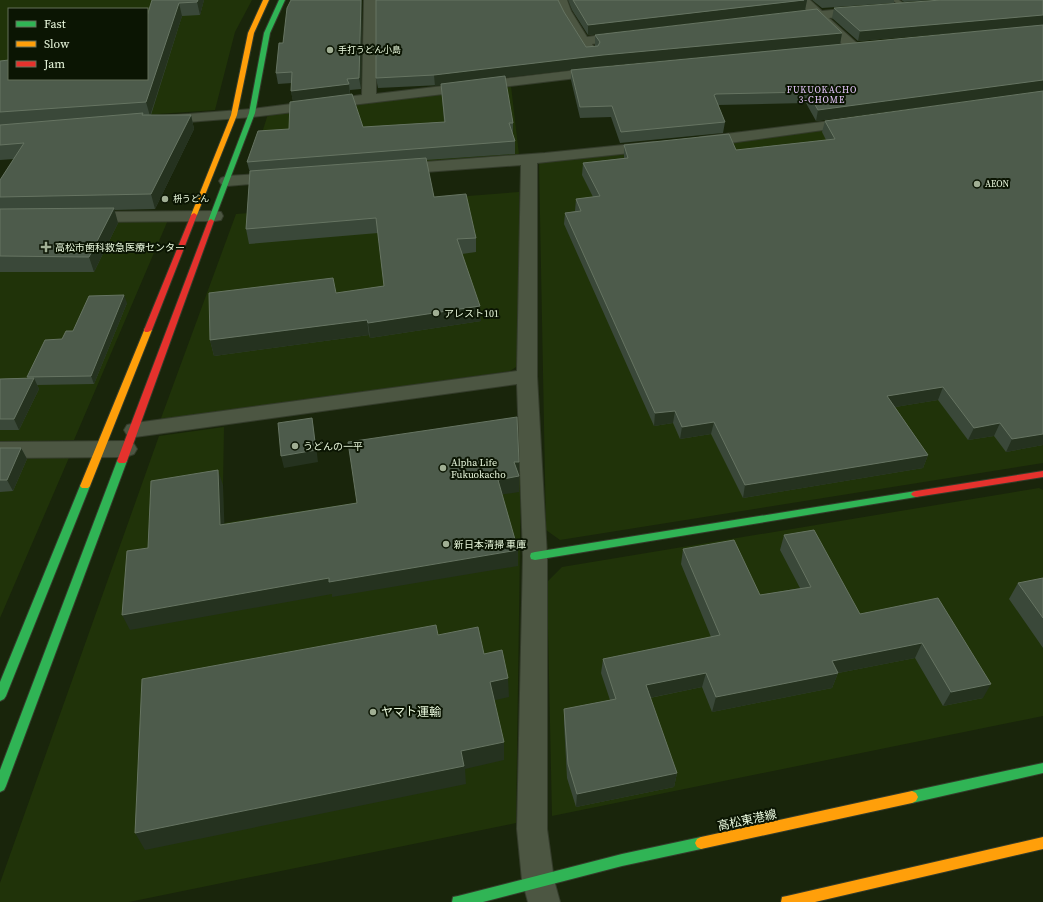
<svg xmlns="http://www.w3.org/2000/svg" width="1043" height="902" viewBox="0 0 1043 902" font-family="'Source Serif 4','Noto Sans JP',serif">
<rect width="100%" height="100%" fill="#19250b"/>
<path fill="#203309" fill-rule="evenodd" d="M0,0H252L235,32L215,110L0,125ZM9,9H147V79H9Z
M511,86L519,155L248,177L268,114Z
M1043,100V463L560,540L546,530L539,162Z
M519,192V365L510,371L160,421L236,214Z
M168,220L74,440L0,442V222Z
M224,427L223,485L224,523L521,477L516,823L129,902H0V883L159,436Z
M71,453L0,618V455Z
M1039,488L1043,490V716L552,816L547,582L562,567Z"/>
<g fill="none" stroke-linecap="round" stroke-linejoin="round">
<defs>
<path id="lane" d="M892,0H899L908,7L903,8Z"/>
<path id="street" d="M364,0H376V94L602,67L607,68L609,71L607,74L602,75L252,117L163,124L158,123L156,120L158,117L163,116L252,109L362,95Z
M555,0H567L571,11L587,37L624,32L629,33L631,36L629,39L624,40L592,44L598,53L596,56H586L559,11Z
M797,0H810L822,11L863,7L867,8L869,11L867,14L863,15L829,18L859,45L861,48L859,51H849L816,19L792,21L788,20L786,17L788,14L808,12Z
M854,118L859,119L861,122L859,125L701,147L696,145L693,142L696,139L701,137Z
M653,142L658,144L661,147L658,150L537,163V376L547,556V829L554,880L560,902H528L522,880L517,829L523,556L517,384L135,437L127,435L124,430L127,425L135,423L517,371L521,165L398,174L392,172L390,169L392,166L398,164L545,153Z
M278,173L284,175L286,178L284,181L227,186L221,184L219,181L221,178L227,176Z
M215,211L221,212L223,216L221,220L215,221L86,222L80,221L78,217L80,213L86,212Z
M126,441L134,444L137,449L134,454L126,457L0,458V442Z"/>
<path id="fast" d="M279,0H285L270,33L255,113L214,221L211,223L209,222L208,221L249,113L264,33Z
M122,458L127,461L6,786L4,790L0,792V770L117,461Z
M85,483L88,484L90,486L6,696L4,699L0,701V682L80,486L82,484Z
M916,491L919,492L921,494L919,496L916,497L535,560L531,559L530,556L531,553L535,552Z
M1043,763V773L912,803L908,801L906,797L908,793L912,791Z
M701,837L705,839L707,843L705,847L701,849L622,866L483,902H452L453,897L458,896L622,854Z"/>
<path id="slow" d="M263,0H269L254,33L237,115L197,215L194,217L192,216L191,215L231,115L248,33Z
M145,328H148L152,330L90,486L88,488H82L80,486Z
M912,791L916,793L918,797L916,801L912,803L701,849L697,847L695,843L697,839L701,837Z
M1043,837V849L815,902H781L782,897L787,896Z"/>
<path id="jam" d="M194,213L197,215L152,330L148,332H145L144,330L191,215Z
M211,219L214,221L127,461L125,463H119L117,461L208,221Z
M1043,471V477L916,497L913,496L911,494L913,492L916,491Z"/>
</defs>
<use href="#lane" stroke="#343c2b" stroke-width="2"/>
<use href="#street" stroke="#343c2b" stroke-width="2"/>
<use href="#fast" stroke="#343c2b" stroke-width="2"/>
<use href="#slow" stroke="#343c2b" stroke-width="2"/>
<use href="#jam" stroke="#343c2b" stroke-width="2"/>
<use href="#lane" fill="#4c5642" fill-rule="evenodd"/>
<use href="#street" fill="#4c5642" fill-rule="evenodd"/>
<use href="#fast" fill="#30b455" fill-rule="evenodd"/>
<use href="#slow" fill="#ff9f0a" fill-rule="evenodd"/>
<use href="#jam" fill="#e5322d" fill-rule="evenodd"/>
</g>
<path fill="#3a4839" d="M152,0H204L200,15L182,16L151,115H191L194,129L155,209L114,210L118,223L94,272H0V180L14,159L0,160V61L147,79Z
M291,0H362L361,89L350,90V95L363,127L444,122L441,85L378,88L376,78L564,12L586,47L595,46V35L842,33L840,44L603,66L505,77L513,123V135L515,141V154L426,160L434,197L476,238V252L462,254L481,321L370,338L369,335L214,356L210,340L336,293L384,286L378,233L249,244L246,229L250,173L247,162L289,129L293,101L291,91L292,83L278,84L276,73L283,43Z
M568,0H807L805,10L588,35L572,10Z
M812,0H894V3L822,8Z
M901,0H932L904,2Z
M1043,0V25L858,41L832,18L834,8Z
M1043,25V91L816,121L806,103L718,105L725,122L723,133L620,143L611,117L580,118L571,80V70Z
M825,121L1043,445L1006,452L994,436L968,440L938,400L895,407L928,455L923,468L743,498L711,434L680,439L673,423L654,426L564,224L565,213L575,211L576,199L593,197L582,175L583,163L624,158V145L736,150L826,140L822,132Z
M127,303L94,384L37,385L39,389L19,430H0V379L27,378L62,339L73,331Z
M0,448H21L27,459L13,491L0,492Z
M784,535L860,614L938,598L983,698L943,706L915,658L838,673L832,688L712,712L702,687L650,698L677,773L674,787L576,807L567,778L564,723V709L610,700L601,673L603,659L711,637L681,564L683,549L760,595L800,588L780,550Z
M1043,578V648L1009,599L1018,583Z"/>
<path fill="#25321f" d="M198,0H204L200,15L197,2Z
M361,0H362L361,89L359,78Z
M807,0L805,10L588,35V25Z
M179,3L182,16L150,116L146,102Z
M1043,15V25L858,41L860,31Z
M842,33L840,44L603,66L435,86L434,75L603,55Z
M1043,80V91L816,121L818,110Z
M349,84L350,95L293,102L291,91Z
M191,115L194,129L155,209L151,194Z
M114,208L118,223L94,272L89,257Z
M124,295L127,303L94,384L91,376Z
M480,306L481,321L370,338L368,323Z
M367,320L369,335L214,356L210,340Z
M34,378L39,389L19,430L14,419Z
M943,387L938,400L883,409L887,396Z
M675,411L673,423L654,426L655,413Z
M312,418L314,429L318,462L284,468L281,456Z
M714,422L711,434L680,439L682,427Z
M1000,423L994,436L968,440L974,428Z
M1043,434V445L1006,452L1012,439Z
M21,448L27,459L13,491L7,480Z
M928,455L923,468L743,498L745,485Z
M514,462H519V492L499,495L498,480Z
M218,470L223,485L225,541L220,525Z
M518,550V566L332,597V594L130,630L122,615L329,578Z
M922,643L915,658L838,673L832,688L712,712L716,697L832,661Z
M706,673L702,687L644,699L646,685Z
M508,678L509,697L491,701L490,682Z
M991,684L983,698L943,706L951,692Z
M504,742V760L465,769L466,784L145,850L135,833L461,751Z
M677,773L674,787L576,807L577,794Z"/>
<path fill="#4d5b4b" stroke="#667462" d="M152,0H198L197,2L179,3L146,102L0,112V61L9,60V79H147V16Z
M291,0H361L359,78L347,79L349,84L291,91L292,72L276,73L279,43H283L287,8Z
M376,0H558L564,12L586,47L598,46L600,42L595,35L817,9L842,33L603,55L434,75L376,78Z
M573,0H804L588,25Z
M941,0H1043V15L860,31L834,8Z
M1043,25V80L818,110L808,92L716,94L714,95L725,122L621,132L612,106L580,107L571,70Z
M505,76L513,123H509L515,141L247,162L258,131L289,129L290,102L352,94L363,127L445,122L441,84Z
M1043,91V434L1012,439L1000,423L974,428L943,387L887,396L928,455L745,485L714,422L682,427L675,411L655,413L565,213L581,211L576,199L600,196L583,163L628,158L624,145L729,134L736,150L835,139L825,121Z
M143,113L142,115H191L151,194L0,197V180L24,143L0,145V125Z
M426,158L434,197L466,194L476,238L457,239L480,306L368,323L367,320L210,340L209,293L333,278L336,293L384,286L376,218L246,229L250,171Z
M114,208L89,257L0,256V209Z
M124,295L91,376L27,377L45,340L62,339L66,331H73L89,296Z
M34,378L14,419H0V379Z
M517,417L519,462H514L519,476L498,480L518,550L329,582V578L122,615L127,551L148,548L151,481L218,470L220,525L357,503L348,442Z
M312,418L316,450L281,456L278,423Z
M0,448H21L7,480H0Z
M814,530L860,614L938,598L991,684L951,692L922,643L832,661L838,673L716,697L706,673L646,685L677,773L577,794L568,764L564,709L616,699L603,659L720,635L683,549L734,540L760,595L811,587L784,535Z
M1043,578V618L1018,583Z
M436,625L438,635L478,627L484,654L502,650L508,678L490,682L504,742L461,751L464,766L135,833L142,679Z"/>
<g fill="#a1af94" stroke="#0b1503" stroke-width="1.5">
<circle cx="330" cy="50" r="4"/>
<circle cx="977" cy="184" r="4"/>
<circle cx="165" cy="199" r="4"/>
<path d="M44 241h4v4h4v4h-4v4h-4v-4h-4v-4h4z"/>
<circle cx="436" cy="313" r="4"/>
<circle cx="295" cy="446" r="4"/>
<circle cx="443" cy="468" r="4"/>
<circle cx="446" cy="544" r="4"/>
<circle cx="373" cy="712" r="4"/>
</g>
<g text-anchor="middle" stroke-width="4" stroke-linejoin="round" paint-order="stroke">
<g font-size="9" fill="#eaf9de" stroke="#0b1503" text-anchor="start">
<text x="338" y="53">手打うどん小島</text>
<text x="985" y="187">AEON</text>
<text x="173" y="202">枡うどん</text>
</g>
<g font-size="9" letter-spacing="1" fill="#e8c8fe" stroke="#0b1503">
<text x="822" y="93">FUKUOKACHO<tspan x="822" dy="10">3-CHOME</tspan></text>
</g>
<g font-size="10" fill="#eaf9de" stroke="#0b1503" text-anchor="start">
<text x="55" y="251">高松市歯科救急医療センター</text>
<text x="444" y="317">アレスト101</text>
<text x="303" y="450">うどんの一平</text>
<text x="451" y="466">Alpha Life<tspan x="451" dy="12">Fukuokacho</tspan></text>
<text x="454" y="548">新日本清掃 車庫</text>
</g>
<g font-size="12" fill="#eaf9de" stroke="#0b1503" text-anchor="start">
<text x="381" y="716">ヤマト運輸</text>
</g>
<g font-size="12" fill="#eaf9de" stroke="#0b1503">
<text transform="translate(747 820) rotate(-12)" y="4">高松東港線</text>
</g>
</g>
<rect x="8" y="8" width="140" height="72" fill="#0b1503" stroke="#64705b"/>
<rect x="16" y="21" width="20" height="6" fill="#30b455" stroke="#64705b"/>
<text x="44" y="28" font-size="12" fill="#eaf9de">Fast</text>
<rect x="16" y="41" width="20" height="6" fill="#ff9f0a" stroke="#64705b"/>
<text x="44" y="48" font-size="12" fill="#eaf9de">Slow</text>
<rect x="16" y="61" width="20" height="6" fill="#e5322d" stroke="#64705b"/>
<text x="44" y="68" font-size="12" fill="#eaf9de">Jam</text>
</svg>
